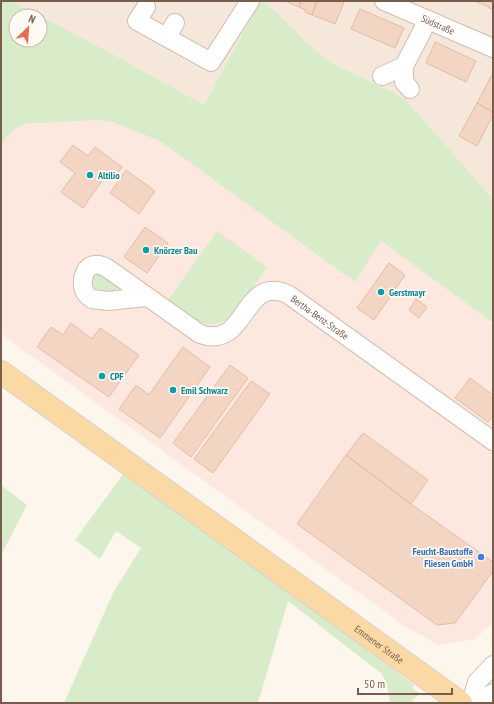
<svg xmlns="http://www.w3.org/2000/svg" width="494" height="704" viewBox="0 0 494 704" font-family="'PT Sans Narrow',sans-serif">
<rect width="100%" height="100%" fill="#fdf6ec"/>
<path fill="#f5e8da" d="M11,1H260L204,105L102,48Z
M264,1H493V199L404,98L326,60Z"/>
<path fill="#fde8e0" d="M99,120L112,122L160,141L355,282L381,241L493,323V622L475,639L439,645L406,627L1,334V148L5,137L14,129L25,124Z"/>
<path fill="#d8ecc9" d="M1,1H11L40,16H16V40H40V16L102,48L204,105L260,1H264L326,60L404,98L493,199V323L381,241L355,282L160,141L112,122L99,120L25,124C11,131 7,134 1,148Z
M217,231L267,267L235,313C207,337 191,318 168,300Z
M100,274L117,286V290L116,292L96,293L88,281L94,275Z
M126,470L342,630L414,685L412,688L420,693L410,703H390L387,684L382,674L288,601L258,703H64L114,591L141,548L116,531L100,559L75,540Z
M1,485L27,505L1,555Z"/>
<path fill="#f3d5c3" stroke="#e6bba3" d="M285,1H301L299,7Z
M301,1H317L312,15L305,12L306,10L299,7Z
M317,1H341L344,2L335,24L312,15Z
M475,1H493V9L489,8V7Z
M360,9L404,28L395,48L351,29Z
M435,42L476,61L466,82L426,63Z
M493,73V112L477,103Z
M477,103L493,112V115L477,146L459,136Z
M73,145L88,156L95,147L122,167L115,177L108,172L83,208L61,192L75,173L60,162Z
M126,170L155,191L139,214L110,193Z
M145,227L168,243L147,273L124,257Z
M389,263L405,275L374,320L357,308Z
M416,299L427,307L419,318L409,310Z
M71,323L92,339L100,328L139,355L109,397L37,347L51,327L63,335Z
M183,347L210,367L160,438L119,409L136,385L149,395Z
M230,365L248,378L191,457L173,443Z
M470,378L493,395V416L488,422L455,398Z
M251,381L270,394L213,473L194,459Z
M363,433L428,480L411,504L346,455Z
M346,455L411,504L493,562V571L455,623L437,625L297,524Z"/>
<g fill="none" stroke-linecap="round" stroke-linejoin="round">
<defs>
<g id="minor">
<path id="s1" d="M384,1L493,48"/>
<path d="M146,7L137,21L211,62L250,1"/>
<path d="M167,37L175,23"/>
<path d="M404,66V82L410,89"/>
<path d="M382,76L404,66L428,20"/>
<path id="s2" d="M146,297L108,301L92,299C89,297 85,294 84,290C81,282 84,269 91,266C96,263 103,266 107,268L200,334C249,351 241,272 289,295L493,441"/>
<path d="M471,703L477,682L493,665"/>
<path d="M480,703L493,693"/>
</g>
<g id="major">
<path id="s3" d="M1,372L461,703"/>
</g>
</defs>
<use href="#minor" stroke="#d1beb0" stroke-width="20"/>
<use href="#major" stroke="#dad1cd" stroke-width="24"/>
<use href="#minor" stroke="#fff" stroke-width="18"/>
<use href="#major" stroke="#fbd9a5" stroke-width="22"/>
</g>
<g fill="#0f9aa8" stroke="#fffaf3" stroke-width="1.5">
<circle cx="90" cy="175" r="4"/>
<circle cx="146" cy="250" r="4"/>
<circle cx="381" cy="292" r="4"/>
<circle cx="102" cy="376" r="4"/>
<circle cx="173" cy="390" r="4"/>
</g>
<circle fill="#3f7fe0" stroke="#fffaf3" stroke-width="1.5" cx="481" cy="557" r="4"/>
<g text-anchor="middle" stroke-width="3.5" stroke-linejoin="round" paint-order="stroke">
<g font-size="10" fill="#7a5c4d" stroke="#fffaf3">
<text dy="4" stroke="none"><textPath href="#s1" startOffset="59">Südstraße</textPath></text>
<text dy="4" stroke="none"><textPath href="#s2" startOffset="371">Bertha-Benz-Straße</textPath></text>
<text dy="4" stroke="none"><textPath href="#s3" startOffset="466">Emmener Straße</textPath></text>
</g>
<g font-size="10" font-weight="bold" fill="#0d838f" stroke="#fffaf3" text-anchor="start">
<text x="98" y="179">Altilio</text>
<text x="154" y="254">Knörzer Bau</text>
<text x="389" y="296">Gerstmayr</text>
<text x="110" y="380">CPF</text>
<text x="181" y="394">Emil Schwarz</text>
</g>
<g font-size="10" font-weight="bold" fill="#366cbe" stroke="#fffaf3" text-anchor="end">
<text x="473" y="555">Feucht-Baustoffe<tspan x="473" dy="12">Fliesen GmbH</tspan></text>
</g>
</g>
<rect width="494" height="704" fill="none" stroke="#7a5c4d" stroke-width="4"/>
<g transform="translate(28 28) rotate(25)"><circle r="19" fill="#fffaf3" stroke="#cabbb1"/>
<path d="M0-3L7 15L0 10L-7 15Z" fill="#e76f51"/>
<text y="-6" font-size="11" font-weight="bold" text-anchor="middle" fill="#7a5c4d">N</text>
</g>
<path d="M358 688v6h94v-6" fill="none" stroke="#7a5c4d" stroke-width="2"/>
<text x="364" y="688" font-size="12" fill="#7a5c4d" stroke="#fffaf3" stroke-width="3" paint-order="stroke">50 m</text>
</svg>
